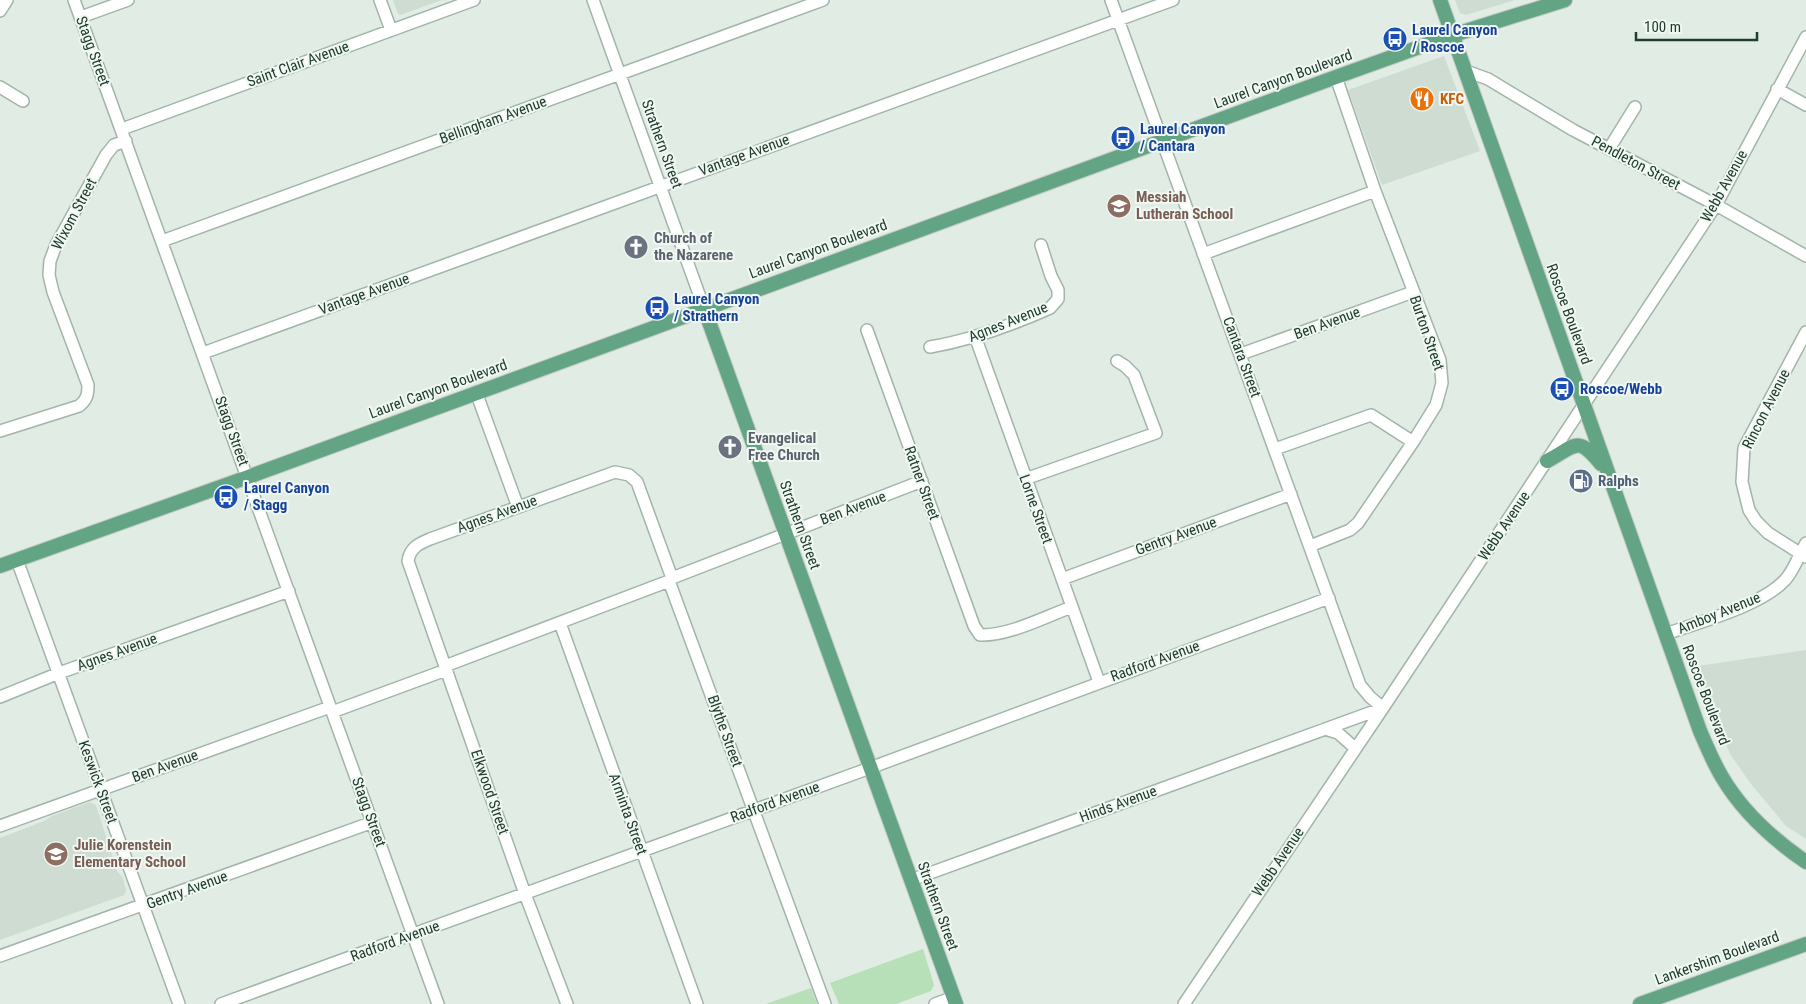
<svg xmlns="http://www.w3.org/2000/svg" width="1806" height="1004" viewBox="0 0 1806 1004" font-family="'Roboto Condensed',sans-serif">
<rect width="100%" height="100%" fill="#e0ece4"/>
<path fill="#cedcd2" d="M393,0H442L400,15L398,14Z
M1455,0H1515L1466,15L1460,13Z
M1444,56L1480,151L1382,185L1348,90Z
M1806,650V839L1786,826L1751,784L1730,754L1721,732L1698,666Z
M90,802L96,805L117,871L123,878L126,891L124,895L0,940V838L44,821L52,816Z"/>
<path fill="#b7dfb8" d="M923,949L934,985L931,991L896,1004H839L830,983Z
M811,988L817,1004H766Z"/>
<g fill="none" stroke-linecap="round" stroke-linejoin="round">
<defs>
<path id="minor" d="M74,0L438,1004
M380,0L391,30
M593,0L704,308
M1111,0L1360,685L1370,697L1383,708
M0,11L7,0
M81,17L128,0
M1466,71L1488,79L1573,130L1716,205L1806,256
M0,87L23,101
M1777,89L1806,105
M122,129L474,0
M1609,149L1635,107
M162,241L823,0
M1203,254L1375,191
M867,330L974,626L980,635C1009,636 1044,617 1072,607
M1806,332L1744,448L1742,482L1749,510L1756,521L1768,533L1806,557
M975,336L1099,682
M930,347C971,340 1012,325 1050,308L1058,299V290L1051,276L1041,245
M203,353L1173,0
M1241,354L1413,292
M476,392L518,507
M0,431L79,406C87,400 88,394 88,385L53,292L49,275L50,261L56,245L106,155L114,145L126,141
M1275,449L1371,415L1413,442
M1025,479L1156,433L1134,375L1125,366L1117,361
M1310,546L1350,530L1358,523L1413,442L1436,405L1442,383L1440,360L1375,191L1336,77
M17,560L179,1004
M672,578L922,481
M1062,579L1291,494
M560,623L697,1004
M1666,634C1699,622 1761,606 1785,580C1793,572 1800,553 1806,543
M445,666L669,581
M0,697L59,673L289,591
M332,712L446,670
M1325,729L1338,733L1355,748
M0,826L330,707
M911,880L1383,708
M0,956L373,822
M221,1004L859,772L1329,598
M567,1004L525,894L408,561C410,548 418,544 430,539L615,472L629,475L637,482L672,578L669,581L825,1004
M935,1004L954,997
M1184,1004L1383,708L1716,205L1806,37"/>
<path id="major" d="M1440,0L1700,731C1707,747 1713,762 1722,777C1742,811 1774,840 1806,862
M704,308L956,1004
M1547,461C1577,445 1577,435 1601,464
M0,566L248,477L1336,77L1453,35L1565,0
M1640,1004L1806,944"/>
</defs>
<use href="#minor" stroke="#a3b4aa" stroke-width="14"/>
<use href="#major" stroke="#c1c9c4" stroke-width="16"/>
<use href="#minor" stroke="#fff" stroke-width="11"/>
<use href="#major" stroke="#62a483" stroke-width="14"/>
</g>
<defs>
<symbol id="bus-disc" viewBox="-11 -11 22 22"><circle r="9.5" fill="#1a4fb4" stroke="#f1f8f3"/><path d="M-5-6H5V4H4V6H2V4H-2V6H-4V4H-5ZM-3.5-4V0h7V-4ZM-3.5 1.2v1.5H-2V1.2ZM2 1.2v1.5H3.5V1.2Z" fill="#fff"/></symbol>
<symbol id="restaurant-disc" viewBox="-11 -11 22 22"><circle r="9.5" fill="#e8710a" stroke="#f1f8f3"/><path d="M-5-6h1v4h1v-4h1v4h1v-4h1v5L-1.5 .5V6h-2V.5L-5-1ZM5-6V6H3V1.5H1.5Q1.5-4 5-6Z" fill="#fff"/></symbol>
<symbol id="school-disc" viewBox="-11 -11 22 22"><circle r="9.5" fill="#8d6e63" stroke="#f1f8f3"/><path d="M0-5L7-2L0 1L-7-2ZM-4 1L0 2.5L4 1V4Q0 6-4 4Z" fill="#fff"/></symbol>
<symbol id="church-disc" viewBox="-11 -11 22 22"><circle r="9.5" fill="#6b7280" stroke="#f1f8f3"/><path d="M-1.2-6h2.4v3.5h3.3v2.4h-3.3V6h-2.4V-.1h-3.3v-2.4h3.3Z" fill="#fff"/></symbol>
<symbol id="fuel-disc" viewBox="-11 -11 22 22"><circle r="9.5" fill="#5c6f8a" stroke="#f1f8f3"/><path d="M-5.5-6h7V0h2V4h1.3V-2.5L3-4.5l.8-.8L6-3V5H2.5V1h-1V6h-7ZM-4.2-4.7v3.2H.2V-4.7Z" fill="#fff"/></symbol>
</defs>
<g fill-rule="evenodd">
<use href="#bus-disc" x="1381" y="25" width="28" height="28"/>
<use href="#restaurant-disc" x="1408" y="85" width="28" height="28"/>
<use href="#bus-disc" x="1109" y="124" width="28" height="28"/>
<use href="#school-disc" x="1105" y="192" width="28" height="28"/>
<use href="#church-disc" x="622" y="233" width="28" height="28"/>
<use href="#bus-disc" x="643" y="294" width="28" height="28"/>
<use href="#bus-disc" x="1548" y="375" width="28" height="28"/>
<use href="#church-disc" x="716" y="433" width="28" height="28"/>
<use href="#fuel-disc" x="1567" y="467" width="28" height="28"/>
<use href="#bus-disc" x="212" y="483" width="28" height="28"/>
<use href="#school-disc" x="42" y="840" width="28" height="28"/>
</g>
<g text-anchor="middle" stroke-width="4" stroke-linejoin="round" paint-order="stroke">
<g font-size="15" font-weight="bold" fill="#164399" stroke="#f1f8f3" text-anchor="start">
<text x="1412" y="35">Laurel Canyon<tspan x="1412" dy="17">/ Roscoe</tspan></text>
<text x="1140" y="134">Laurel Canyon<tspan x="1140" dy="17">/ Cantara</tspan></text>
<text x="674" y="304">Laurel Canyon<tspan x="674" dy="17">/ Strathern</tspan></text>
<text x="1580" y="394">Roscoe/Webb</text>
<text x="244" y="493">Laurel Canyon<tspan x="244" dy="17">/ Stagg</tspan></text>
</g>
<g font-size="15" fill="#203d2e" stroke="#f1f8f3">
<text transform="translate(93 51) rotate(70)" y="5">Stagg Street</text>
<text transform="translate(298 64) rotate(-20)" y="5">Saint Clair Avenue</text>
<text transform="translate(1283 79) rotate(-20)" y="5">Laurel Canyon Boulevard</text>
<text transform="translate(493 120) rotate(-20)" y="5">Bellingham Avenue</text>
<text transform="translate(662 144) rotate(70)" y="5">Strathern Street</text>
<text transform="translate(744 155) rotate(-20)" y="5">Vantage Avenue</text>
<text transform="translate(1636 163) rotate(28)" y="5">Pendleton Street</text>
<text transform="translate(1724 186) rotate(-61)" y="5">Webb Avenue</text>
<text transform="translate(74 214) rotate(-62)" y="5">Wixom Street</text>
<text transform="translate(818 249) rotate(-20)" y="5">Laurel Canyon Boulevard</text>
<text transform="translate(364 294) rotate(-20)" y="5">Vantage Avenue</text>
<text transform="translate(1569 314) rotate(70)" y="5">Roscoe Boulevard</text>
<text transform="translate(1008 322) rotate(-22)" y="5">Agnes Avenue</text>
<text transform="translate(1327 323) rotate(-20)" y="5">Ben Avenue</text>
<text transform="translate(1427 333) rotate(71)" y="5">Burton Street</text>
<text transform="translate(1242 357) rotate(70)" y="5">Cantara Street</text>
<text transform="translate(438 389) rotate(-20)" y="5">Laurel Canyon Boulevard</text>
<text transform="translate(1766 409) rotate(-63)" y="5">Rincon Avenue</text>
<text transform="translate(232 431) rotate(70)" y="5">Stagg Street</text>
<text transform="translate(922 483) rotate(70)" y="5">Ratner Street</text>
<text transform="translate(853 508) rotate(-21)" y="5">Ben Avenue</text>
<text transform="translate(1036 509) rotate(70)" y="5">Lorne Street</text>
<text transform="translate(497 514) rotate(-20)" y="5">Agnes Avenue</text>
<text transform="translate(800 525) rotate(70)" y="5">Strathern Street</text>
<text transform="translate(1504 526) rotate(-56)" y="5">Webb Avenue</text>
<text transform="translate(1176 536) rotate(-20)" y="5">Gentry Avenue</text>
<text transform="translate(1719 613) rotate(-22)" y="5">Amboy Avenue</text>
<text transform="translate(117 652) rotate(-20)" y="5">Agnes Avenue</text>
<text transform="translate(1155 661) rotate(-20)" y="5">Radford Avenue</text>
<text transform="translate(1706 695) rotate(69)" y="5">Roscoe Boulevard</text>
<text transform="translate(725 731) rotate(70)" y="5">Blythe Street</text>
<text transform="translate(165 766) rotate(-20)" y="5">Ben Avenue</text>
<text transform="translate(98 782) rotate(70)" y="5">Keswick Street</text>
<text transform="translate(490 792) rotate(71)" y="5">Elkwood Street</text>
<text transform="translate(775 802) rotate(-20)" y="5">Radford Avenue</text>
<text transform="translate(1118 804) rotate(-20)" y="5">Hinds Avenue</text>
<text transform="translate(369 812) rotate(70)" y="5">Stagg Street</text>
<text transform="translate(628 814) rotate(70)" y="5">Arminta Street</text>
<text transform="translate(1278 862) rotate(-56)" y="5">Webb Avenue</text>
<text transform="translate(187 890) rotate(-20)" y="5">Gentry Avenue</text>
<text transform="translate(938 906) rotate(70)" y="5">Strathern Street</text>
<text transform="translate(395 941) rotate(-20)" y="5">Radford Avenue</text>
<text transform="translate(1717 958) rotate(-20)" y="5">Lankershim Boulevard</text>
</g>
<g font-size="15" font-weight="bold" fill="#c56008" stroke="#f1f8f3" text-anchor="start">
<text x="1440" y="104">KFC</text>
</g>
<g font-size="15" font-weight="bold" fill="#785e54" stroke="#f1f8f3" text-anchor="start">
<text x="1136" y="202">Messiah<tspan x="1136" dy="17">Lutheran School</tspan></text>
<text x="74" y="850">Julie Korenstein<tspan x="74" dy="17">Elementary School</tspan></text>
</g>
<g font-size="15" font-weight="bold" fill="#5b616d" stroke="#f1f8f3" text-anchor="start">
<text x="654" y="243">Church of<tspan x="654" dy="17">the Nazarene</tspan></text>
<text x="748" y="443">Evangelical<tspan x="748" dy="17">Free Church</tspan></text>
</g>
<g font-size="15" font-weight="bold" fill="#4e5e75" stroke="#f1f8f3" text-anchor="start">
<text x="1598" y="486">Ralphs</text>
</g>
</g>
<path d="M1636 32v8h121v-8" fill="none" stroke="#203d2e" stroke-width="2.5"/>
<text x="1644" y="32" font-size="15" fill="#203d2e" stroke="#f1f8f3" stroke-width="4" paint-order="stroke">100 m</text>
</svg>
